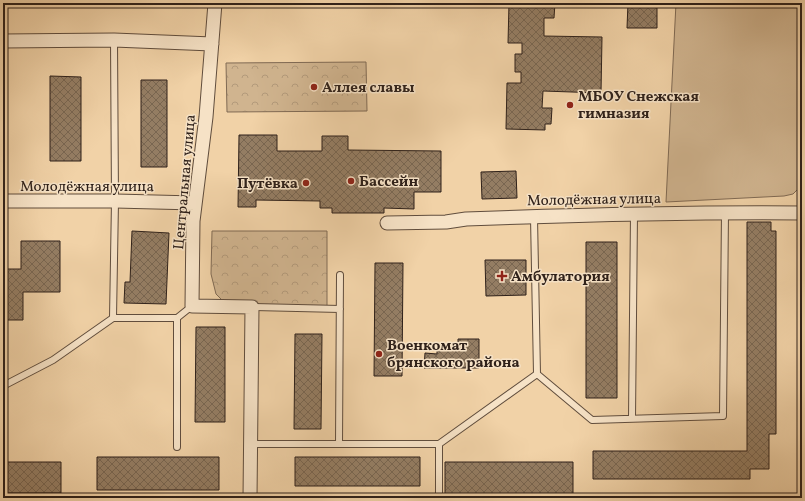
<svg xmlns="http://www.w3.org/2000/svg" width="805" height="501" viewBox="0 0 805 501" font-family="Vollkorn,serif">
<defs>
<pattern id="park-crowns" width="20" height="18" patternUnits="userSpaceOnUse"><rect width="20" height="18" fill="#d0b48f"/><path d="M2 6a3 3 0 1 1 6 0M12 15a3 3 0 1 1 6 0" fill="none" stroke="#b39a7b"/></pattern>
<pattern id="building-cross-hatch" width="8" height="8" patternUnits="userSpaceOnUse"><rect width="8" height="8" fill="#947d63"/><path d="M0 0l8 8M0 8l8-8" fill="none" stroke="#796651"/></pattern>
</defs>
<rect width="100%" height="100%" fill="#f1d2a7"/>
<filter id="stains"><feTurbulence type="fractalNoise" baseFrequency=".005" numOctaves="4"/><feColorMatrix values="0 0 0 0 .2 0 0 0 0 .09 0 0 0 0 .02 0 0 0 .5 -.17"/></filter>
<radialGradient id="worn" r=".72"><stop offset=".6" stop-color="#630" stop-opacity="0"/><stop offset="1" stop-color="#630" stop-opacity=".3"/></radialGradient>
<path fill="url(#park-crowns)" stroke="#806a54" d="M366,62L367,111L227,112L226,63Z
M212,231H327V306L226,304L216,294L211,274Z"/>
<path fill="#d0b48f" stroke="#806a54" d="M676,3H802V185L793,194L784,196L666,202Z"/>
<path fill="url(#building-cross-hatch)" stroke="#2f211a" d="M509,3H555L554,18H544V36L602,37L601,93L543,91L542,108H552L551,124H545V130L506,129L507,83H521V72H515V54H522V43H508Z
M628,3H657V28H627Z
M50,76L81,77V161H50Z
M141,80H167V167H141Z
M239,135H277V151H322V136H348V150L441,151V192H414V209L384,208V213H332V208H320V201L256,200V207H238Z
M516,171L517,198L482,199L481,172Z
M747,222H771V231H776V434H769V469H750V479H593V451H747Z
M132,231L169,233L166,304L124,303L125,282H130Z
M21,241H60V292H23V320H3V269H21Z
M586,242H617V398H586Z
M485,260H526V295L486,296Z
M375,263H403L402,376H374Z
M196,327H225V422H195Z
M295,334H322L321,429H294Z
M458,339H479V368H424L425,353L437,354V349H458Z
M97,457H219V490H97Z
M295,457H420V486H295Z
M3,462H61V493H3Z
M445,462H573V498H445Z"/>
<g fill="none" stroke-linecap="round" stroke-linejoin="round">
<defs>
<path id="service" d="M252,307L340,309
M113,318H177L192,306
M537,374L592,420L723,416L725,212
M3,386L53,360L113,318L115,201L114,40
M632,418L634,214
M251,444H439
M339,444L340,275
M177,447V318
M439,498V444L537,374L534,217"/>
<path id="minor" d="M215,3L206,117L193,221L192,306L252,307L250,498
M3,41L114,40L212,44
M3,201H115L195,203
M387,223L446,222L466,219C578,215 690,212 802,213"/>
</defs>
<use href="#service" stroke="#604d3d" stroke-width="8"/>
<use href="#minor" stroke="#604d3d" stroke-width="15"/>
<use href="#service" stroke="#f6e2c6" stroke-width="6"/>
<use href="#minor" stroke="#f6e2c6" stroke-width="13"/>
</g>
<g fill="#8f2418" stroke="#f6e2c6" stroke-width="1.5">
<circle cx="314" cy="87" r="4"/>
<circle cx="570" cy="105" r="4"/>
<circle cx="351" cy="181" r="4"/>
<circle cx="306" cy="183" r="4"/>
<path d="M500 270h4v4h4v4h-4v4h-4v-4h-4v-4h4z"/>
<circle cx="379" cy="354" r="4"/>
</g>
<g text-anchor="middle" stroke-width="3" stroke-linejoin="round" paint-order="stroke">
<g font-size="15" font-weight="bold" fill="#2f211a" stroke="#f6e2c6" text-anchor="start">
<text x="322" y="92">Аллея славы</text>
<text x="578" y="101">МБОУ Снежская<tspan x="578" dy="17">гимназия</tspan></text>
<text x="359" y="186">Бассейн</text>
<text x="298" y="188" text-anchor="end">Путёвка</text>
<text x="511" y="281">Амбулатория</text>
<text x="387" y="350">Военкомат<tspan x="387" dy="17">брянского района</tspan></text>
</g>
<g font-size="15" fill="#2f211a" stroke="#f6e2c6">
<text transform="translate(184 182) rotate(-85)" y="5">Центральная улица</text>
<text x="87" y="191">Молодёжная улица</text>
<text transform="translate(594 199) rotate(-1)" y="5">Молодёжная улица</text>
</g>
</g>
<rect width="805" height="501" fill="none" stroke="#f1d2a7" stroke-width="16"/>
<rect x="4" y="4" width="797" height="493" fill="none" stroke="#2f211a" stroke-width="2"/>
<rect x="8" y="8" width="789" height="485" fill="none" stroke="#2f211a"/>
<rect width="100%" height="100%" filter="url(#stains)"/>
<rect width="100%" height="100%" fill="url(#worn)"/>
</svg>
